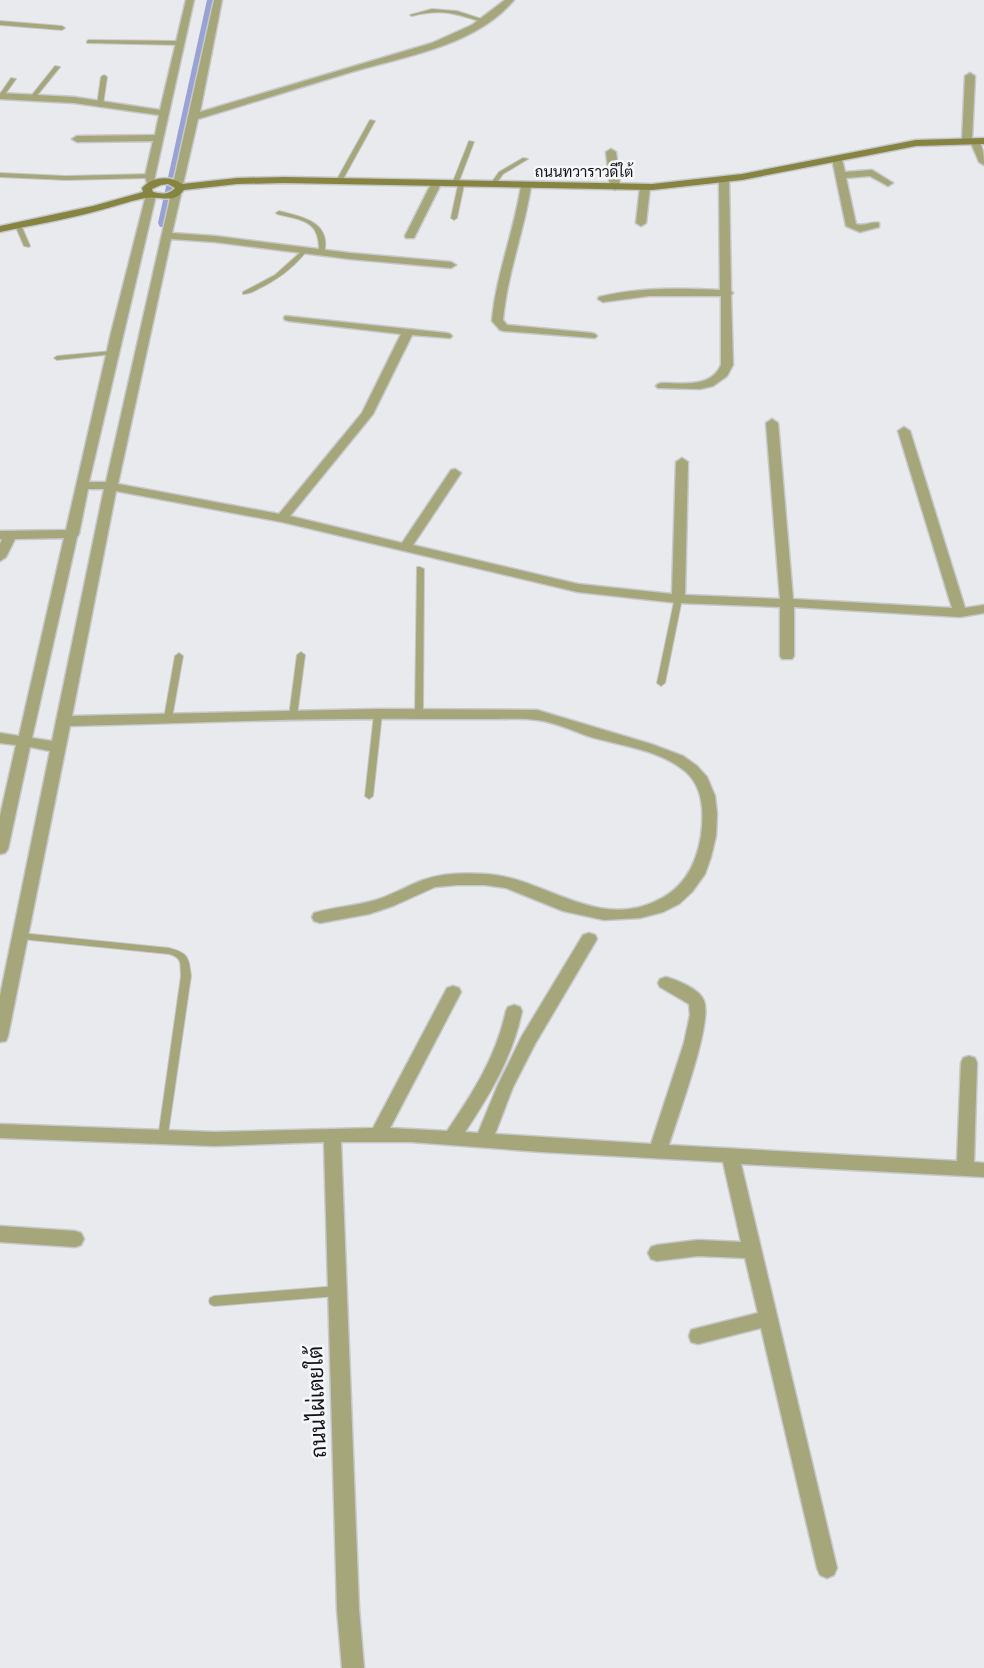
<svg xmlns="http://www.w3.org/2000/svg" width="984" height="1668" viewBox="0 0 984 1668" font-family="Bitter,Sarabun,serif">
<rect width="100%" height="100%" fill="#e9eaed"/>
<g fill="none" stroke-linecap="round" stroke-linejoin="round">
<path fill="#99a2d5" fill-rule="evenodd" d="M207,0H221L174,223L172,227H160L158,223Z"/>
<defs>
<path id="lane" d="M432,9L457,11L488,21L485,23C456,14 443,8 412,16L410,15Z
M0,21L62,26L65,28L62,30L0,25Z
M89,40L180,41L183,43L180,45L87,43V41Z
M55,66L60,67L35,98H31V96Z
M104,75L107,77L103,105L100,107L97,105L101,77Z
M11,78L16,79L3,97H0V94Z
M370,120L375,121L342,181L337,182L336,181Z
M469,141L474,142L458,184L453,185L452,184Z
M523,158L528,159L503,174L494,187H490L489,186L499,172Z
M0,173L66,176L150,174L153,176L150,178L66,180L0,177Z
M461,183L464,185L457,218L454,220L451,218L458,185Z
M279,211C303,217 332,222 324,254L319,253C320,220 304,221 277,214L276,213Z
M18,223L21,225L30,246L29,247L24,246L15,225Z
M304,249L306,250V252C292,269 277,280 258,289C253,292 248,294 243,294V292L275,275Z
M112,351L115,353L114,354L57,360L54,358L57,356Z
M417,567H420L424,569L423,714L419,717L415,714Z
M675,597H678L682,599L665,683L661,686L657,683Z
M301,652L305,655L297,716L293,719L289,716L297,655Z
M179,653L183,656L172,718L168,721L164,718L175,656Z
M378,711L382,714L373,796L369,799L365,796L374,714Z
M21,933L169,948C188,953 189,957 191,976L167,1141L163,1142L159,1141L158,1138L181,976C180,964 183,958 169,954L21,939L18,938L16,936L18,934Z
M337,1286L341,1288L342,1291L341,1294L337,1296L214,1306L210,1304L209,1301L210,1298L214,1296Z"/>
<path id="street" d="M186,0H194L155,176L154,187H148L145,176L153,141L77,142L72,139L77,136L155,135L159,115L74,103L0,99V93L74,97L160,110Z
M214,0H222L200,112L432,43L472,25L505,0H514C474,47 404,56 348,73C298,88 248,104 198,119L183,184L178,187L173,184Z
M970,73L975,76L972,139H978C983,147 984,155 984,165L979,162L971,143L967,144L962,141L965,76Z
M611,149L616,152L620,187L615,190L610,187L606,152Z
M837,156L842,159L845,172L872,170L893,183L888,186L870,176L846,178L856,224C864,227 871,221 879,223V227L860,232L846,226L832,159Z
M724,176L729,179L731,291L733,293L731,295L733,365L727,376L713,386L700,389L658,388L656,386L658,384L662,383C683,383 711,388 721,365V296H649L603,302L598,299L599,297C639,287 680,288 720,290L719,179Z
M436,181L441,184L414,238H406L405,236L431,184Z
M526,183L531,186C524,232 507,274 503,320L507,325L591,333L595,334L597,336L595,338L504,331L500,330L492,321C496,275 514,232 521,186Z
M645,184L650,187L646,223L641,226L636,223L640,187Z
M176,191L181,194L172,233L215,236L350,253L451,262L456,265L451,268L350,259L215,242L171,239L118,484L279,514L362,413L401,334L289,321L285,320L284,318L285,316L446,333L450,334L452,336L450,338L412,335L373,414L290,516L402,543L451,470L455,469L461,473L413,545L578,584L672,594L676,462L682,458L688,462L685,595L780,599L766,423L772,419L778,423L793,599L952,608L898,431L904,427L910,431L965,608L984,605V613L960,617L794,607V656L792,659H782L780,656V607L678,603L578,592L282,522L116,491L72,716L378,709L537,710L651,744L683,756L697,766L707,777L715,796L717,814L716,836L711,857L705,874L692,892L679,904L663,912L640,918L604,920L563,911L506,888L485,885H457L435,887L393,906L369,914L320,923L314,921L312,917L314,913C334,907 356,906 376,900C392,895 407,886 423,880C443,873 464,873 485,874C543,877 594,929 654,902C683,890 696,866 701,836C704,814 704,788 686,772C661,750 622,746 591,737C573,731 555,722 537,720C524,718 510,719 497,719C470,719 444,719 417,719C301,718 185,723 70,726L8,1036L6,1041L0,1042V996L50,751L30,747L8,849L5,853L0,854V816L16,745L0,743V733L19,736L64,538L15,539L6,557L0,561V544L2,539H0V531L66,530L111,333L146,195L151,192L156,195L89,482H106L171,194ZM88,489H104L52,741L32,738L77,537L79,534Z
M589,933L595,935L597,939L535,1044L513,1087L495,1134L651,1144L684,1043L690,1015L689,1004L660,987L658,983L660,979L666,977C677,980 700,989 704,1001C713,1023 677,1118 669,1145L957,1161L961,1063L963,1058L969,1056L975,1058L977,1063L974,1162L984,1163V1177L741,1164L837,1568L834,1575L827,1578L820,1575L817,1568L761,1328L698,1344L691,1342L689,1336L691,1330L698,1328L758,1313L745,1258L698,1256L657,1261L651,1259L648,1253L651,1247L657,1245L698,1240L741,1242L723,1162L542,1152L411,1142H341L359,1609L364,1668H342L337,1609L324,1142L215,1146L0,1138V1124L215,1132L373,1128L447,988L453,986L459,988L461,992L390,1128L447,1131C473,1093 496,1057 506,1011L508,1007L514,1005L520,1007L522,1011C513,1056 490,1094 465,1132L478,1133L497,1087L522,1036L583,935Z
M0,1226L75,1231L81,1233L84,1239L81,1245L75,1247L0,1242Z"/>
<path id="secondary" d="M984,138V144L916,146L742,180L652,190L284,183L237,184L184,190C174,205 159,195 145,198C129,201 113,207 97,211C65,220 32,225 0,232V226L93,206L143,192L142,188C152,177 170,175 182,184L237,178L284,177L652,184L742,174L916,140ZM168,184L175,188C169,195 161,194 153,192L152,189L161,185Z"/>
</defs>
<use href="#lane" stroke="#c7c8cb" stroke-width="2"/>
<use href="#street" stroke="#c7c8cb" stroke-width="3"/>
<use href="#secondary" stroke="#c7c8cb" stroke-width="3"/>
<use href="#lane" fill="#a5a67a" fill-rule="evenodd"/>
<use href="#street" fill="#a5a67a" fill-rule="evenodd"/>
<use href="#secondary" fill="#858440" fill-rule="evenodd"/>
</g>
<g text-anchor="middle" stroke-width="5" stroke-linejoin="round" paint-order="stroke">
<g font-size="15" fill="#141416" stroke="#f6f7fb">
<text x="584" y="177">ถนนทวาราวดีใต้</text>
</g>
<g font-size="21" fill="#141416" stroke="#f6f7fb">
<text transform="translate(317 1402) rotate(-92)" y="7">ถนนไผ่เตยใต้</text>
</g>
</g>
</svg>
